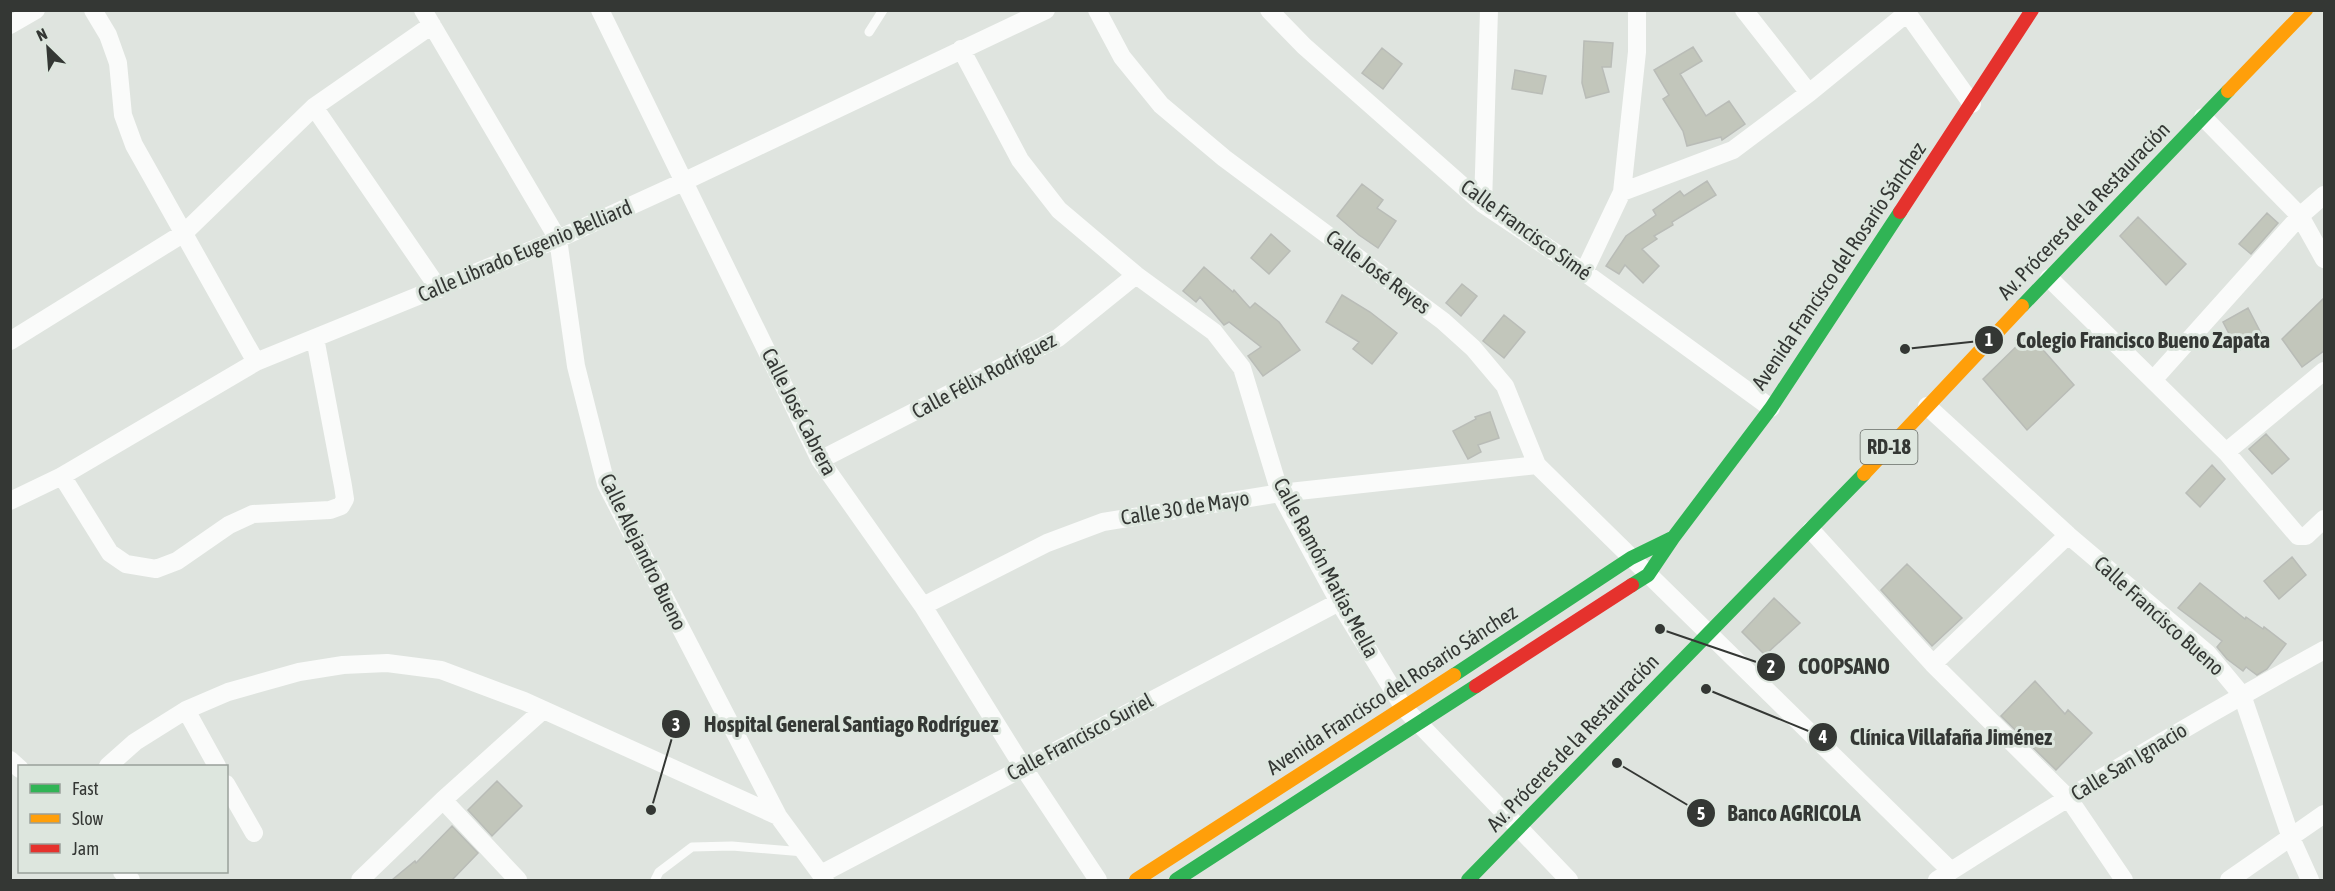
<svg xmlns="http://www.w3.org/2000/svg" width="2335" height="891" viewBox="0 0 2335 891" font-family="'Asap Condensed',sans-serif">
<rect width="100%" height="100%" fill="#dfe4df"/>
<path fill="#c2c6bb" stroke="#b9bcb7" stroke-width="1.5" d="M1584,41L1613,43L1611,67H1602L1609,92L1586,98L1582,83Z
M1693,47L1702,61L1680,74L1706,116L1729,101L1745,124L1722,140L1721,137L1687,146L1683,131L1663,99L1669,95L1654,70Z
M1382,48L1402,64L1383,89L1362,73Z
M1515,70L1546,76L1542,94L1512,89Z
M1707,181L1716,195L1672,222L1673,225L1654,236L1657,239L1642,249L1659,266L1643,283L1625,265L1619,274L1606,266L1626,236L1656,215L1653,210L1680,191L1684,196Z
M1362,184L1383,200L1377,208L1396,221L1378,248L1359,235L1337,216Z
M2267,213L2278,223L2251,254L2239,244Z
M2138,217L2186,264L2166,285L2120,236Z
M1271,234L1290,251L1269,274L1251,258Z
M1204,267L1233,292L1234,290L1250,308L1255,303L1279,322L1300,350L1263,376L1248,356L1261,347L1229,322L1224,325L1200,297L1196,302L1183,291Z
M1462,284L1477,296L1461,316L1446,303Z
M1342,295L1370,312L1397,333L1372,364L1353,349L1359,342L1326,322Z
M2325,297V350L2302,367L2282,339Z
M2248,308L2263,337L2238,351L2223,322Z
M1504,315L1525,332L1504,358L1483,341Z
M2029,334L2074,385L2027,430L1983,379Z
M1490,412L1499,438L1478,445L1481,452L1468,459L1453,431L1476,419L1475,417Z
M2266,434L2289,459L2272,474L2249,449Z
M2212,465L2225,479L2200,507L2186,493Z
M2292,557L2306,575L2279,599L2264,581Z
M1907,564L1962,618L1932,646L1881,590Z
M2200,583L2245,619L2246,617L2263,629L2264,627L2286,644L2267,669L2257,675L2246,667L2243,671L2227,659L2217,647L2222,641L2178,608Z
M1774,598L1800,623L1765,655L1742,632Z
M2035,681L2065,714L2068,710L2092,733L2056,770L2001,716Z
M497,781L522,806L492,836L468,810Z
M452,826L478,853L452,880H392L415,861L416,863Z"/>
<g fill="none" stroke-linecap="round" stroke-linejoin="round">
<path stroke="#fafbfa" stroke-width="9" d="M869,32L883,10
M655,880L659,872L692,847L732,846L804,852"/>
<path stroke="#fafbfa" stroke-width="18" d="M93,10L108,35L118,63L123,115L134,145L256,362
M423,10L558,239L576,366L606,484L778,816L825,880
M600,10L820,460L923,606L1023,767L1098,880
M1097,10L1122,57L1161,105L1224,158L1443,321L1473,348L1505,386L1537,465L1951,871
M1269,10L1304,46L1483,204L1584,272L1771,408
M1744,10L1809,93
M1905,10L1972,104
M10,25L36,10
M961,49L1020,160L1059,210L1136,275L1214,332L1242,368L1280,493L1339,602L1404,708L1569,880
M314,107L439,289
M2203,117L2300,216L2324,259
M1622,192L1733,150L1809,93L1907,13
M1483,204L1489,10
M1584,272L1622,192L1637,52V10
M2049,278L2226,452L2324,371
M10,341L184,233L314,107L432,25
M2154,379L2300,216L2324,195
M1927,406L2068,535L2207,653L2242,695L2291,838L2310,880
M2226,452L2298,536H2306L2324,519
M820,460L1058,338L1136,275
M62,476L110,553L126,564L156,569L177,561L229,525L253,514L330,510L341,506L345,499L343,486L315,338
M10,501L62,476L256,362L558,239L685,181L1046,10
M1811,530L1933,664L2069,799L2124,880
M923,606L1047,543L1103,522L1280,493L1537,465
M1933,664L2068,535
M186,710L217,766
M10,760L20,769
M108,766L135,742L186,710L228,692L299,672L343,665L387,663L441,670L524,701L778,816
M226,784L254,833
M443,800L518,880
M122,872L131,880
M821,874L1339,602
M360,880L443,800L543,710
M1937,880C2063,799 2193,722 2324,650
M2229,880L2324,814"/>
<path stroke="#30b455" stroke-width="14" d="M2022,306L2228,91
M1632,585L1648,575L1673,538L1771,408L1900,212
M1454,675L1631,558L1672,538
M1176,880L1476,686
M1468,880L1864,474"/>
<path stroke="#ff9f0a" stroke-width="14" d="M2228,91L2306,10
M1864,474L2022,306
M1136,880L1454,675"/>
<path stroke="#e5322d" stroke-width="14" d="M1900,212L2032,10
M1476,686L1632,585"/>
</g>
<g text-anchor="middle" stroke-width="6" stroke-linejoin="round" paint-order="stroke">
<rect fill="#dde6de" stroke="#676c67" stroke-width="1.5" x="1860.5" y="430" width="57" height="34" rx="4.5"/>
<g font-size="20" font-weight="bold" fill="#343734">
<text x="1889" y="454">RD-18</text>
</g>
<g font-size="21" fill="#343734" stroke="#dde6de">
<text transform="translate(2084 211) rotate(-46)" y="7">Av. Próceres de la Restauración</text>
<text transform="translate(1526 230) rotate(36)" y="7">Calle Francisco Simé</text>
<text transform="translate(525 251) rotate(-23)" y="7">Calle Librado Eugenio Belliard</text>
<text transform="translate(1839 266) rotate(-56)" y="7">Avenida Francisco del Rosario Sánchez</text>
<text transform="translate(1378 272) rotate(37)" y="7">Calle José Reyes</text>
<text transform="translate(984 376) rotate(-28)" y="7">Calle Félix Rodríguez</text>
<text transform="translate(799 412) rotate(63)" y="7">Calle José Cabrera</text>
<text transform="translate(1185 508) rotate(-9)" y="7">Calle 30 de Mayo</text>
<text transform="translate(643 552) rotate(64)" y="7">Calle Alejandro Bueno</text>
<text transform="translate(1326 568) rotate(62)" y="7">Calle Ramón Matías Mella</text>
<text transform="translate(2159 616) rotate(42)" y="7">Calle Francisco Bueno</text>
<text transform="translate(1392 690) rotate(-33)" y="7">Avenida Francisco del Rosario Sánchez</text>
<text transform="translate(1080 737) rotate(-28)" y="7">Calle Francisco Suriel</text>
<text transform="translate(1573 743) rotate(-46)" y="7">Av. Próceres de la Restauración</text>
<text transform="translate(2129 762) rotate(-31)" y="7">Calle San Ignacio</text>
</g>
</g>
<path fill="none" stroke="#343734" stroke-width="2" d="M1905 349L1989 340M1660 629L1771 667M651 810L676 724M1706 689L1823 737M1617 763L1701 813"/>
<g fill="#343734" stroke="#dde6de" stroke-width="2">
<circle cx="1905" cy="349" r="6"/>
<circle cx="1660" cy="629" r="6"/>
<circle cx="651" cy="810" r="6"/>
<circle cx="1706" cy="689" r="6"/>
<circle cx="1617" cy="763" r="6"/>
<circle cx="1989" cy="340" r="15"/>
<circle cx="1771" cy="667" r="15"/>
<circle cx="676" cy="724" r="15"/>
<circle cx="1823" cy="737" r="15"/>
<circle cx="1701" cy="813" r="15"/>
</g>
<g font-size="18" text-anchor="middle" font-weight="bold" fill="#fff">
<text x="1989" y="346">1</text>
<text x="1771" y="673">2</text>
<text x="676" y="731">3</text>
<text x="1823" y="743">4</text>
<text x="1701" y="820">5</text>
</g>
<g font-size="22" text-anchor="middle" font-weight="bold" fill="#343734" stroke="#dde6de" stroke-width="6" stroke-linejoin="round" paint-order="stroke">
<text x="2143" y="348">Colegio Francisco Bueno Zapata</text>
<text x="1844" y="674">COOPSANO</text>
<text x="851" y="732">Hospital General Santiago Rodríguez</text>
<text x="1951" y="745">Clínica Villafaña Jiménez</text>
<text x="1794" y="821">Banco AGRICOLA</text>
</g>
<rect width="2335" height="891" fill="none" stroke="#343734" stroke-width="24"/>
<rect x="18" y="765" width="210" height="108" fill="#dde6de" stroke="#99a09a" stroke-width="1.5"/>
<rect x="30" y="784" width="30" height="9" fill="#30b455" stroke="#99a09a" stroke-width="1.5"/>
<text x="72" y="795" font-size="18" fill="#343734">Fast</text>
<rect x="30" y="814" width="30" height="9" fill="#ff9f0a" stroke="#99a09a" stroke-width="1.5"/>
<text x="72" y="825" font-size="18" fill="#343734">Slow</text>
<rect x="30" y="844" width="30" height="9" fill="#e5322d" stroke="#99a09a" stroke-width="1.5"/>
<text x="72" y="855" font-size="18" fill="#343734">Jam</text>
<g transform="translate(48 48) rotate(335)" stroke="#dde6de" stroke-width="4.5" paint-order="stroke">
<path d="M0-4.5L10 22L0 15L-10 22Z" fill="#343734"/>
<text y="-9" font-size="16" font-weight="bold" text-anchor="middle" fill="#343734">N</text>
</g>
</svg>
